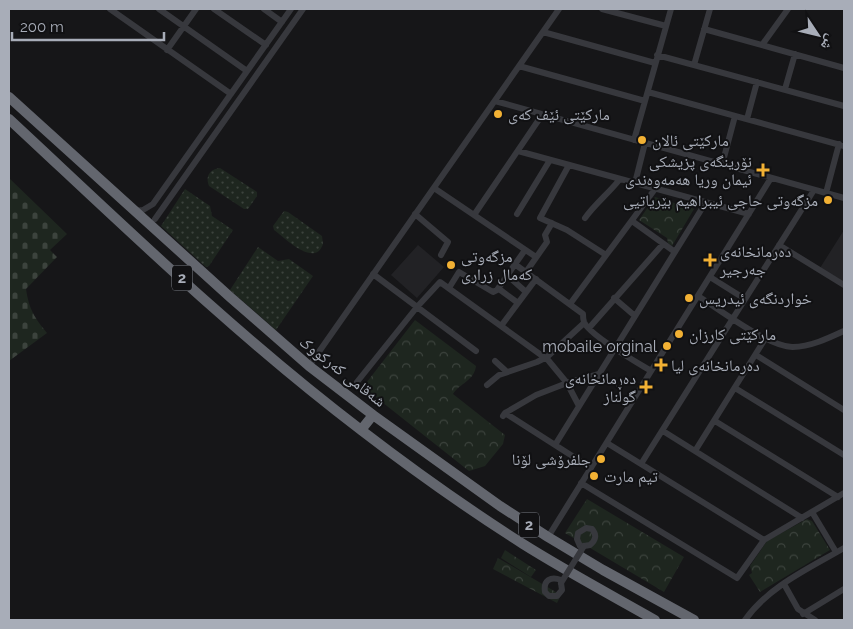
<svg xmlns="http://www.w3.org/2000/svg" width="853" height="629" viewBox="0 0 853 629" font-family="Raleway,'Noto Naskh Arabic',sans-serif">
<defs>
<pattern id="forest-crowns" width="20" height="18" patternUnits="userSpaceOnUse" patternTransform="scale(1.25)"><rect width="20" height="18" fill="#1e261f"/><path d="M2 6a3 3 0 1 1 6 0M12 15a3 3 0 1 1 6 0" fill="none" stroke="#3c433d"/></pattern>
<pattern id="cemetery-stones" width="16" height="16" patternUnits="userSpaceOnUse" patternTransform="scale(1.25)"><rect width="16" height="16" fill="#1e261f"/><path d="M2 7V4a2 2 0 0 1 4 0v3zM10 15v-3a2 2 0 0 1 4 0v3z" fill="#3c433d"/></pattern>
<pattern id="garden-dots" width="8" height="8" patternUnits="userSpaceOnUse" patternTransform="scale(1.25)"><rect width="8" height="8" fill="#1e261f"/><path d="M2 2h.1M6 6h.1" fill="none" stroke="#3c433d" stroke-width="1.8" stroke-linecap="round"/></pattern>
</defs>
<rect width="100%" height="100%" fill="#161618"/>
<path fill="#222225" d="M844,230V282L820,268Z
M418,245L444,267L417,298L391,275Z"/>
<path fill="url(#forest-crowns)" d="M655,197L694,209L672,246L668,243L667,238L639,220Z
M415,320L476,366C474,381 460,383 453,394L505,435L503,444L485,466L469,471L363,387Z
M587,499L684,557L664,592L565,533Z
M807,519L812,521L830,550L760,592L749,575L752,573L750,566L767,541Z
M505,550L536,570L531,577L501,558Z
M498,558L561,595L557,603L493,569Z"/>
<path fill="url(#cemetery-stones)" d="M9,178L67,234L50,250L57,257L26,289C29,309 34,317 47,333L9,361Z"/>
<path fill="url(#garden-dots)" d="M220,168L257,192V196L248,209H244L209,186C205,176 210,169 220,168Z
M185,189L210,206L212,216L233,230L209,266L206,267L161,226Z
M284,211L288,212L322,236L323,244C315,268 286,239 274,230L273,226Z
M258,247L278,261L289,259L313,276L276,330L230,290Z"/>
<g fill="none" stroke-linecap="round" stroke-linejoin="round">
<path stroke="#37383d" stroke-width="6" d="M110,9L231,94
M159,9L247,71
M214,9L266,45
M264,9L282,22
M602,9L666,26
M704,29L844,68
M543,32L655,63
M762,45L788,9
M167,50L196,9
M657,55L844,106
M694,65L710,9
M519,66L645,101
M785,89L795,54
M648,92L844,146
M495,101L844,198
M747,119L757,82
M634,140L671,9
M518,151L749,214
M569,165L540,218L567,230L606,255
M722,165L735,116
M635,183L645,143
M434,188L536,257
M826,193L839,144
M135,211L143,210L153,204L291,9
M415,214L448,242L441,255
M517,214L550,160
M474,215L542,115
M585,218C596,203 609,193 620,179
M155,219L303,9
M632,221L675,252
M779,245L844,285
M516,265L583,314C583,317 583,319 584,322C589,335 638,363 651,371
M526,272L547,242L545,235L552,223
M373,274L476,351
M508,276L526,292
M710,277L745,299
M449,288L459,272L493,292L497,290L525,250
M499,289L518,303
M698,296C719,309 770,348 793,347C810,347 829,338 844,331
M614,298L635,316
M570,304L655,189
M501,326L536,279
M589,328L663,244
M756,355L844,410
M495,361L507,372
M309,366L559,9
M357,382L417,307L440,282L548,360L567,383L579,406
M487,385L499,375L537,362L547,357L584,323
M735,388L844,455
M505,413L591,468
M503,416L505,413L536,395L567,383L599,374
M715,421L838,497
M663,431L802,518
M607,443L764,540
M555,445L706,202
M695,451L765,339
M641,464L814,190
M581,483L737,578L764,540L844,493
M812,512L836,552
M548,537L771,178
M580,546L577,539L578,533L586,528L592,529C597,535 596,540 590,545L584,546
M561,583L562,590L557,596H549L545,592C543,580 551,576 561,580
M784,584L798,609L815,620
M803,614L844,589
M745,620C769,586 810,568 844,548"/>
<path stroke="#63666e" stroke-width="10" d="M9,97L230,297L309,366L373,415L500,506L548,537L603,570L694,620
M9,119C124,226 236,335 361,430C413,470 468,509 523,544C566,571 611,595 655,620
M361,430L373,415"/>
<path stroke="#37383d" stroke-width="6" d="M561,583L584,546"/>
</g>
<g fill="#f2b134" stroke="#111113" stroke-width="2">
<circle cx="498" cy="114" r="5"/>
<circle cx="642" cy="140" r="5"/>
<path d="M760.5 162.5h5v5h5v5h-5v5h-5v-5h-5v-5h5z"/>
<circle cx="828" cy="200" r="5"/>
<path d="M707.5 252.5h5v5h5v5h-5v5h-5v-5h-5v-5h5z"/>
<circle cx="451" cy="265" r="5"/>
<circle cx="689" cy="298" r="5"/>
<circle cx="679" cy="334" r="5"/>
<circle cx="667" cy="346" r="5"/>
<path d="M658.5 357.5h5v5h5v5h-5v5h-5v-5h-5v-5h5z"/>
<path d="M643.5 379.5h5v5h5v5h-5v5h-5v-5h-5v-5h5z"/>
<circle cx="601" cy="459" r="5"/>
<circle cx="594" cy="476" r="5"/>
</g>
<g text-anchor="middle" stroke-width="4" stroke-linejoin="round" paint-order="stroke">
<g fill="#111113" stroke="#7b7e86" stroke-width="1">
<rect x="172" y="265.5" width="20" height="25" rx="4"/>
<rect x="519" y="512.5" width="20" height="25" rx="4"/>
</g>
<g font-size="15" font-weight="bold" fill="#a8adb8">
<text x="182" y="283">2</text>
<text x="529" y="530">2</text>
</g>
<g font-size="16" fill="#a8adb8" stroke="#111113" text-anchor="start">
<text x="508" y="120">مارکێتی ئێف کەی</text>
<text x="652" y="146">مارکێتی ئالان</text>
<text x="752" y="167" text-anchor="end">نۆرینگەی پزیشکی<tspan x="752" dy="18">ئیمان وریا هەمەوەندی</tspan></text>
<text x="818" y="206" text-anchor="end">مزگەوتی حاجی ئیبراهیم بێریاتیی</text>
<text x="720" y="257">دەرمانخانەی<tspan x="720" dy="18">جەرجیر</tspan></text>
<text x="461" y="262">مزگەوتی<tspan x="461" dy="18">کەمال زراری</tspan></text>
<text x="699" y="304">خواردنگەی ئیدریس</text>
<text x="689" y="340">مارکێتی کارزان</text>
<text x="657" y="352" text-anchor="end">mobaile orginal</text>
<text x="671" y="371">دەرمانخانەی لیا</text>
<text x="636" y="384" text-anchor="end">دەرمانخانەی<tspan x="636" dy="18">گوڵناز</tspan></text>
<text x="591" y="465" text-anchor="end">جلفرۆشی لۆنا</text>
<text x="604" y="482">تیم مارت</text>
</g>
<g font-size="16" fill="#a8adb8" stroke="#111113">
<text transform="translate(343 371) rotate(38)" y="6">شەقامی کەرکووک</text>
</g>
</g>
<rect width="853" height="629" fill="none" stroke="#a8adb8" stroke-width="20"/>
<g transform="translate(818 35) rotate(125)" stroke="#111113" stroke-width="4" paint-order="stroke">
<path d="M0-4L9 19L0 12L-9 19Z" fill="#a8adb8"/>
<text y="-8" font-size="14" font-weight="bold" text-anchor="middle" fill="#a8adb8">ش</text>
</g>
<path d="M12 32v8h152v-8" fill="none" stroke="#a8adb8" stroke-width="2.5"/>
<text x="20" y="32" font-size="15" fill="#a8adb8" stroke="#111113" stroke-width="4" paint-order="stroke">200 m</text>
</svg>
